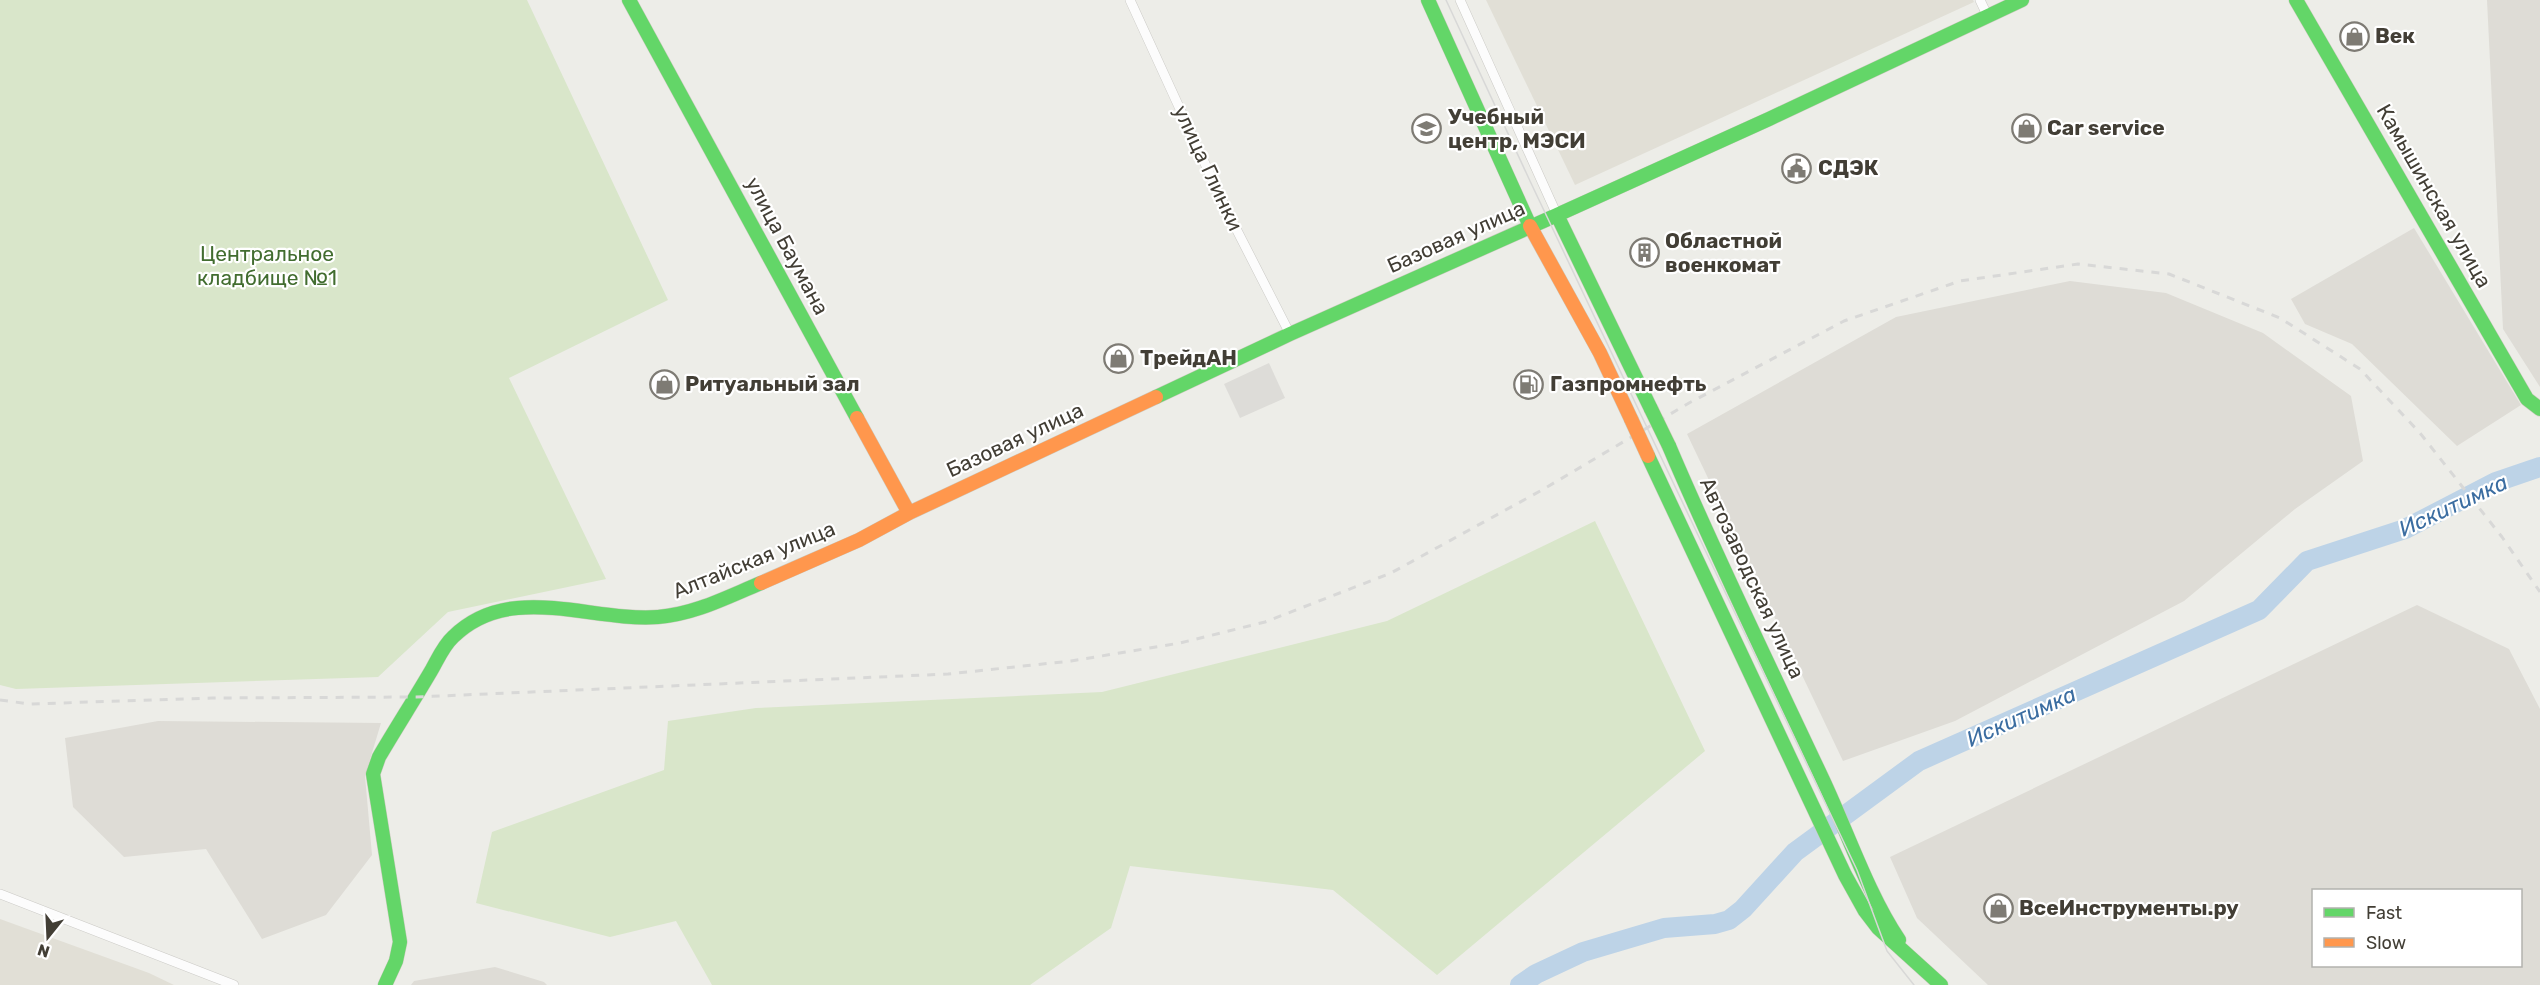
<svg xmlns="http://www.w3.org/2000/svg" width="2540" height="985" viewBox="0 0 2540 985" font-family="Rubik,sans-serif">
<rect width="100%" height="100%" fill="#edede8"/>
<path fill="#e1dfd6" d="M1486,0H1973L1974,2L1575,185Z
M0,919L149,973L174,985H0Z"/>
<path fill="#dedcd6" fill-rule="evenodd" d="M2487,0H2540V387L2503,329Z
M2414,228L2521,405L2457,446L2352,344L2305,324L2291,299Z
M2070,281L2166,293L2263,333L2351,396L2363,461L2295,509L2184,601L1955,721L1843,761L1687,434L1896,317Z
M2417,605L2509,649L2540,709V985H1988L1917,918L1890,857ZM2314,890H2520V966H2314Z
M158,721L381,723L365,776L372,855L326,915L262,939L206,849L124,857L73,807L65,738Z
M495,967L544,982L547,985H411L414,981Z"/>
<path fill="#d9e6ca" d="M0,0H527L668,300L509,378L606,579L448,612L378,677L16,689L0,685Z
M1595,521L1705,751L1437,975L1333,890L1130,866L1111,928L1030,985H712L676,921L610,937L476,903L492,832L664,770L668,721L756,708L1102,692L1387,621Z"/>
<path fill="#dddcd8" d="M1269,363L1285,398L1240,418L1224,384Z"/>
<g fill="none" stroke-linecap="round" stroke-linejoin="round">
<path stroke="#bdd3e7" stroke-width="20" d="M1520,985L1536,974L1583,952L1664,928L1715,924L1729,920L1743,909L1795,852L1919,761L2259,610L2307,561L2405,529L2496,482L2540,467"/>
<defs>
<path id="street" d="M1130,0L1224,205L1290,334
M1460,0L1557,215
M1980,0L1988,17
M0,894L234,985"/>
<path id="fast" d="M629,0L857,418
M1428,0L1530,226
M2296,0L2527,399L2540,409
M1557,215L1769,119L2022,0
M1156,397L1290,334L1557,215L1651,409
M1669,446C1717,559 1771,669 1823,780C1847,831 1868,894 1899,940
M1648,456L1845,875L1865,911L1878,928L1941,985
M385,985L396,961L400,942L373,774L379,757C396,728 414,700 431,671C437,661 443,646 453,637C510,581 590,622 658,617C695,614 727,597 761,583"/>
<path id="slow" d="M1530,226L1600,353L1631,419
M857,418L909,513L1156,397
M761,583L859,540L909,513"/>
</defs>
<use href="#street" stroke="#cbcac6" stroke-width="10"/>
<use href="#fast" stroke="#cccabf" stroke-width="15"/>
<use href="#slow" stroke="#cccabf" stroke-width="15"/>
<use href="#street" stroke="#fcfcfc" stroke-width="9"/>
<use href="#fast" stroke="#63d668" stroke-width="14"/>
<use href="#slow" stroke="#ff974d" stroke-width="14"/>
<path stroke="#d8d8d7" stroke-width="1.5" d="M1446,0L1530,181L1857,870L1887,951L1914,985"/>
<path stroke="#d8d8d7" stroke-width="3" stroke-dasharray="8 8" stroke-linecap="butt" d="M0,700L30,704L212,698L416,697L948,674L1071,661L1180,643L1265,622L1391,573L1542,490L1689,403L1844,321L1960,281L2078,264L2169,274L2280,318L2360,369L2420,433L2502,537L2540,592"/>
<defs>
<path id="fast-bridge" d="M1651,409L1669,446"/>
<path id="slow-bridge" d="M1631,419L1648,456"/>
</defs>
<use href="#fast-bridge" stroke="#cec9b7" stroke-width="15" stroke-linecap="butt"/>
<use href="#slow-bridge" stroke="#cec9b7" stroke-width="15" stroke-linecap="butt"/>
<use href="#fast-bridge" stroke="#63d668" stroke-width="14"/>
<use href="#slow-bridge" stroke="#ff974d" stroke-width="14"/>
</g>
<defs>
<symbol id="shop-ring" viewBox="-11 -11 22 22"><circle r="9.5" fill="#fff" stroke="#7e7b74" stroke-width="1.5"/><path d="M-5-2.5h2.3a2.7 3.5 0 0 1 5.4 0H5L5.5 6h-11ZM-1.5-2.5h3a1.5 2.3 0 0 0-3 0Z" fill="#7e7b74"/></symbol>
<symbol id="school-ring" viewBox="-11 -11 22 22"><circle r="9.5" fill="#fff" stroke="#7e7b74" stroke-width="1.5"/><path d="M0-5L7-2L0 1L-7-2ZM-4 1L0 2.5L4 1V4Q0 6-4 4Z" fill="#7e7b74"/></symbol>
<symbol id="civic-ring" viewBox="-11 -11 22 22"><circle r="9.5" fill="#fff" stroke="#7e7b74" stroke-width="1.5"/><path d="M-.6-6.5H3V-4.5H.6V-3L4-1V1h2V6H-6V1h2V-1L-.6-3ZM-1.2 2.5V6h2.4V2.5Z" fill="#7e7b74"/></symbol>
<symbol id="building-ring" viewBox="-11 -11 22 22"><circle r="9.5" fill="#fff" stroke="#7e7b74" stroke-width="1.5"/><path d="M-4-6H4V6H1V3H-1V6H-4ZM-2.5-4.3h1.7v1.8h-1.7ZM.8-4.3h1.7v1.8H.8ZM-2.5-1h1.7V.8h-1.7ZM.8-1h1.7V.8H.8Z" fill="#7e7b74"/></symbol>
<symbol id="fuel-ring" viewBox="-11 -11 22 22"><circle r="9.5" fill="#fff" stroke="#7e7b74" stroke-width="1.5"/><path d="M-5.5-6h7V0h2V4h1.3V-2.5L3-4.5l.8-.8L6-3V5H2.5V1h-1V6h-7ZM-4.2-4.7v3.2H.2V-4.7Z" fill="#7e7b74"/></symbol>
</defs>
<g fill-rule="evenodd">
<use href="#shop-ring" x="2338" y="20" width="33" height="33"/>
<use href="#shop-ring" x="2010" y="112" width="33" height="33"/>
<use href="#school-ring" x="1410" y="112" width="33" height="33"/>
<use href="#civic-ring" x="1780" y="152" width="33" height="33"/>
<use href="#building-ring" x="1628" y="236" width="33" height="33"/>
<use href="#shop-ring" x="1102" y="342" width="33" height="33"/>
<use href="#shop-ring" x="648" y="368" width="33" height="33"/>
<use href="#fuel-ring" x="1512" y="368" width="33" height="33"/>
<use href="#shop-ring" x="1982" y="892" width="33" height="33"/>
</g>
<g text-anchor="middle" stroke-width="4.5" stroke-linejoin="round" paint-order="stroke">
<g font-size="21" font-weight="bold" fill="#423e35" stroke="#fff" text-anchor="start">
<text x="2375" y="43">Век</text>
<text x="1448" y="124">Учебный<tspan x="1448" dy="24">центр, МЭСИ</tspan></text>
<text x="2047" y="135">Car service</text>
<text x="1818" y="175">СДЭК</text>
<text x="1665" y="248">Областной<tspan x="1665" dy="24">военкомат</tspan></text>
<text x="1140" y="365">ТрейдАН</text>
<text x="685" y="391">Ритуальный зал</text>
<text x="1550" y="391">Газпромнефть</text>
<text x="2019" y="915">ВсеИнструменты.ру</text>
</g>
<g font-size="21" fill="#423e35" stroke="#fff">
<text transform="translate(1208 168) rotate(65)" y="7">улица Глинки</text>
<text transform="translate(2434 196) rotate(60)" y="7">Камышинская улица</text>
<text transform="translate(1456 237) rotate(-24)" y="7">Базовая улица</text>
<text transform="translate(787 246) rotate(62)" y="7">улица Баумана</text>
<text transform="translate(1015 440) rotate(-25)" y="7">Базовая улица</text>
<text transform="translate(754 560) rotate(-22)" y="7">Алтайская улица</text>
<text transform="translate(1752 578) rotate(65)" y="7">Автозаводская улица</text>
</g>
<g font-size="21" fill="#426d30" stroke="#fff">
<text x="267" y="261">Центральное<tspan x="267" dy="24">кладбище №1</tspan></text>
</g>
<g font-size="22" font-style="italic" fill="#3b6da1" stroke="#fff">
<text transform="translate(2453 505) rotate(-25)" y="8">Искитимка</text>
<text transform="translate(2021 716) rotate(-24)" y="8">Искитимка</text>
</g>
</g>
<rect x="2312" y="889" width="210" height="78" fill="#ffffff" stroke="#b3b2ae" stroke-width="1.5"/>
<rect x="2324" y="908" width="30" height="9" fill="#63d668" stroke="#b3b2ae" stroke-width="1.5"/>
<text x="2366" y="919" font-size="18" fill="#423e35">Fast</text>
<rect x="2324" y="938" width="30" height="9" fill="#ff974d" stroke="#b3b2ae" stroke-width="1.5"/>
<text x="2366" y="949" font-size="18" fill="#423e35">Slow</text>
<g transform="translate(48 937) rotate(198)" stroke="#ffffff" stroke-width="4.5" paint-order="stroke">
<path d="M0-4.5L10 22L0 15L-10 22Z" fill="#423e35"/>
<text y="-9" font-size="16" font-weight="bold" text-anchor="middle" fill="#423e35">N</text>
</g>
</svg>
